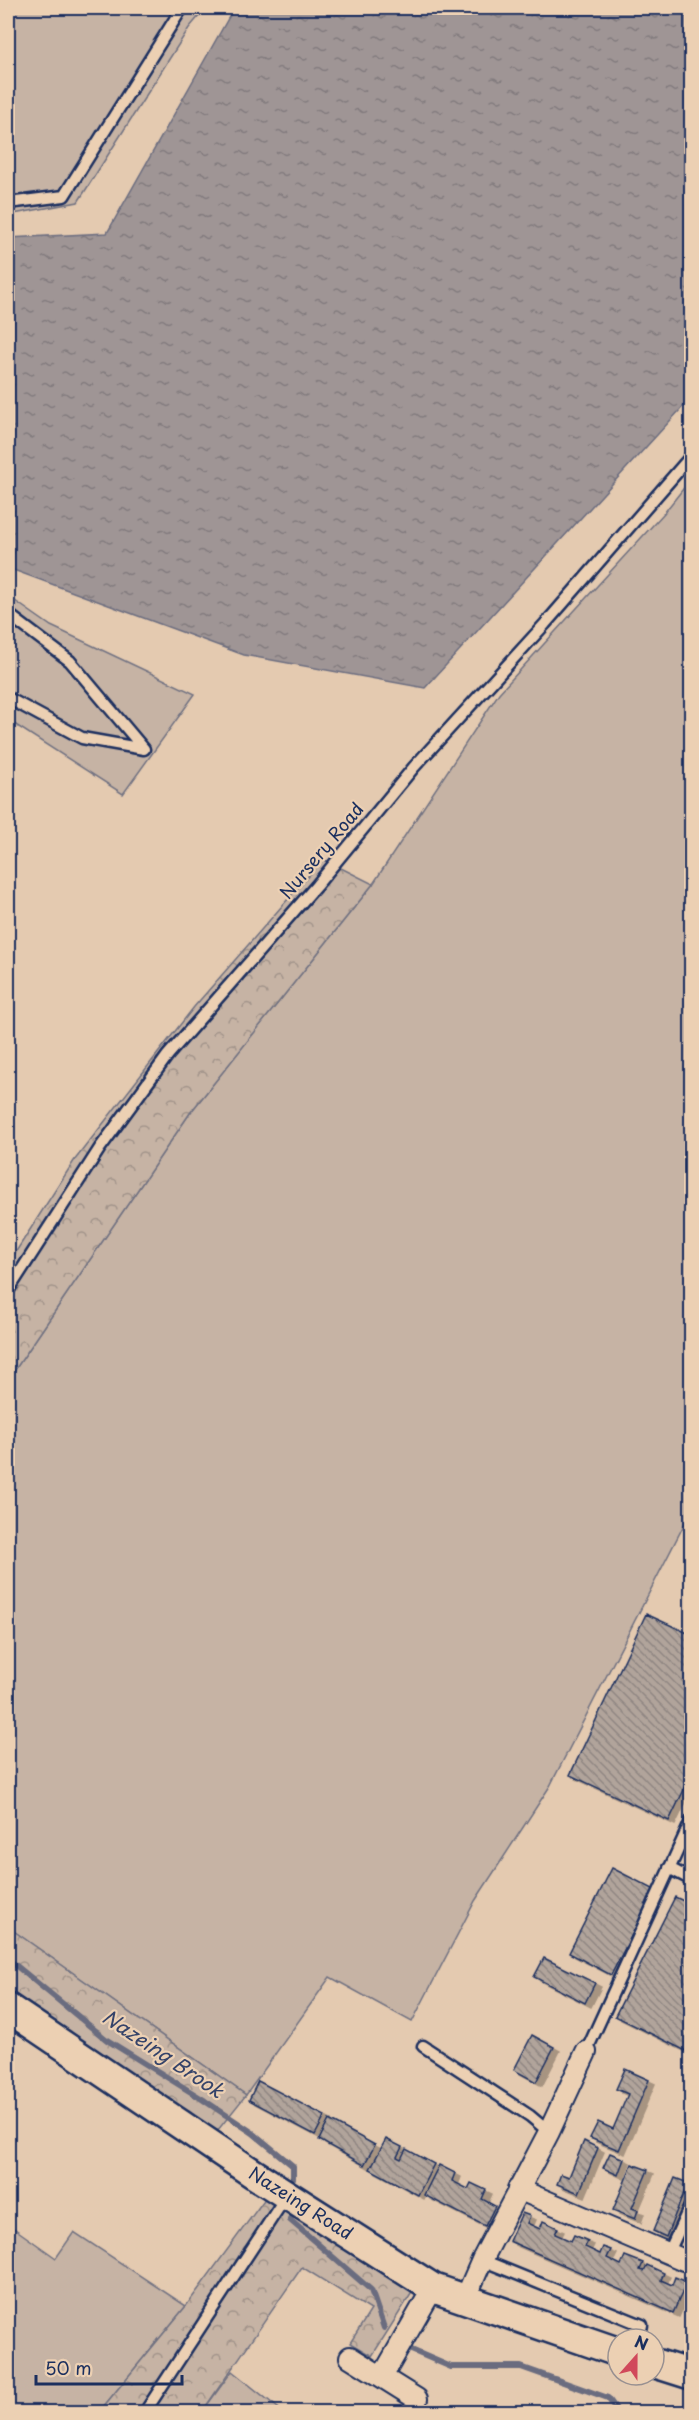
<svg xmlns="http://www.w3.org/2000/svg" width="699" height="2420" viewBox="0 0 699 2420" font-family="'Playpen Sans',sans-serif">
<defs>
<pattern id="forest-crowns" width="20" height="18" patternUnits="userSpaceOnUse" patternTransform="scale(1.5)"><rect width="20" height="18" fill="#c6b3a4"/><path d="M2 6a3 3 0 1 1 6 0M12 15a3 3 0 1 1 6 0" fill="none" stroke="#a09289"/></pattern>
<pattern id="water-ripples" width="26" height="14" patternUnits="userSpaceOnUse" patternTransform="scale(1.5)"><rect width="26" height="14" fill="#9f9595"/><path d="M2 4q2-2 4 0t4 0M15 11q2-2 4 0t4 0" fill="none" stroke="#817a7d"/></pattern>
<pattern id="building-back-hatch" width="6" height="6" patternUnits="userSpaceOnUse" patternTransform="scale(1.5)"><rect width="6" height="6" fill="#b1a49b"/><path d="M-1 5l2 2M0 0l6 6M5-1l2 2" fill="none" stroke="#8f8682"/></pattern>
<filter id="shadow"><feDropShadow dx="6" dy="4" stdDeviation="0" flood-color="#0004"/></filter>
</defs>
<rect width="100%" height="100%" fill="#e4cab0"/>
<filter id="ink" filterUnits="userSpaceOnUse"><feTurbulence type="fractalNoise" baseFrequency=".0167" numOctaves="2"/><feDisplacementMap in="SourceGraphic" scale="12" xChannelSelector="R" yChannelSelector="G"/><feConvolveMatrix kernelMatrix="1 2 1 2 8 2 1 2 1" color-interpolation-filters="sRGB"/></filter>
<g filter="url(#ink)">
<path fill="#c6b3a4" stroke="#707181" stroke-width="1.5" d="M8,8H206L189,28L78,202L8,215Z
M691,479V1511L550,1786L475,1901L412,2022L330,1977L246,2095L8,1927V1380L190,1113L373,884L499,693L664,513Z
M8,596L51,626L195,694L123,794L8,720Z
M8,2224L56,2258L74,2232L186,2306L99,2412H8Z
M232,2371L283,2412H202Z"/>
<path fill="url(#forest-crowns)" stroke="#707181" stroke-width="1.5" d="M323,859L373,884L190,1113L8,1380V1264L74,1161L194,1007Z
M8,1927L246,2095L202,2150L8,2020Z
M269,2193L413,2291L372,2356L350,2343L371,2310L302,2267L202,2412H99L186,2306Z"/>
<path fill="url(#water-ripples)" stroke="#6a6c7f" stroke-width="1.5" d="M234,8H691V398L425,688L244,655L8,568V238L107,233Z"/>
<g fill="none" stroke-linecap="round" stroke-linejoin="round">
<path stroke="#6a6c7f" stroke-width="6" d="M8,1959L107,2040L199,2097L253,2133L293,2166V2178
M291,2217L290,2220L371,2290L384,2328
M409,2349L451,2367H521L608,2398L618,2412"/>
</g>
<path fill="url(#building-back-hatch)" stroke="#1b2f5e" stroke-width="1.5" filter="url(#shadow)" d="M646,1614L692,1635V1773L669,1821L570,1775Z
M612,1868L655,1890L611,1975L569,1953Z
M675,1897L692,1905V2054L615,2016Z
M544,1958L595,1983L585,2003L534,1977Z
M532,2035L554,2047L536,2082L514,2070Z
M625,2069L649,2080L619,2150L590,2138L598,2122L613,2129L628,2094L616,2089Z
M258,2081L325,2116L315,2135L249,2100Z
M329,2120L375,2145L364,2165L319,2140Z
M386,2139L402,2147L397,2157L401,2159L406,2149L434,2164L418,2195L370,2169Z
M584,2141L598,2148L579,2193L557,2184L561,2174L569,2177Z
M610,2153L624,2159L618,2175L603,2168Z
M632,2164L648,2170L632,2208L638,2210L635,2219L613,2210Z
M439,2165L455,2173L452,2181L468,2189L471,2183L486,2190L482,2199L495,2206L485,2226L424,2195Z
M675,2178L688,2183L666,2237L653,2231Z
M522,2213L530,2216L527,2223L540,2229L543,2221L558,2228L555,2234L571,2241L574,2235L588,2241L585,2247L600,2254L603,2247L611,2250L607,2258L621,2265L625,2256L643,2263L640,2270L644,2271L647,2265L664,2273L661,2280L672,2285L675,2277L687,2282L673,2313L509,2241Z
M692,2228V2249L684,2246Z"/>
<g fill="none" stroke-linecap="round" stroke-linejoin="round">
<defs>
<path id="lane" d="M8,203L64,196L182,8
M8,614L70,661L144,749L82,738L8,698
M8,1291L100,1148L168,1055L316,886L414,767L545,624L692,455
M669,1868L692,1880
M423,2046L530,2116L549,2132
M586,2052L692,1819
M668,2254L692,2202
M482,2260L642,2325L639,2339
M145,2412L287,2195"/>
<path id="street" d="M518,2189L684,2260
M465,2299L482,2260L549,2132L586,2052
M350,2357L417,2399
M382,2377L433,2288"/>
<g id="secondary">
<path id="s1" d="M8,2008L254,2174L433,2288L618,2352"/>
<path d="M654,2363L692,2375"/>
</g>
</defs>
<use href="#lane" stroke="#1b2f5e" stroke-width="15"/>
<use href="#street" stroke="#1b2f5e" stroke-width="24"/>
<use href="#secondary" stroke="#1b2f5e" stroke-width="33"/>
<use href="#lane" stroke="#ecd0b3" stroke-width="10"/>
<use href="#street" stroke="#ecd0b3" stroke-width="20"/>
<use href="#secondary" stroke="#ecd0b3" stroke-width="28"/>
</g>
</g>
<g text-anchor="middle" stroke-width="4.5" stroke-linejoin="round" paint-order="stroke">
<g font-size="18" fill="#1b2f5e" stroke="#ecd0b3">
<text transform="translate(322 851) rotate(-50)" y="6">Nursery Road</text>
<text dy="6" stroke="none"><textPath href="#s1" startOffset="352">Nazeing Road</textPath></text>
</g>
<g font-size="20" font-style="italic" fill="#354369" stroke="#ecd0b3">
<text transform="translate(163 2054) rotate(34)" y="7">Nazeing Brook</text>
</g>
</g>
<rect width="699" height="2420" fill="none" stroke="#ecd0b3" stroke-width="30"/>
<rect x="15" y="15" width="669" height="2390" fill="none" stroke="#1b2f5e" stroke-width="2" filter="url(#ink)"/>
<g transform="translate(636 2357) rotate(21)"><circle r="28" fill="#ecd0b3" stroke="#989091" stroke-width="1.5"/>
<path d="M0-4.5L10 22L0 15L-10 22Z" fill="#d1495b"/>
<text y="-9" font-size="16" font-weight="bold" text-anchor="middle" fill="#1b2f5e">N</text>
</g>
<path d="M36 2375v9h146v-9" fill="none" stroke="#1b2f5e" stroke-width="3"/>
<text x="45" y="2375" font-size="18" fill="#1b2f5e" stroke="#ecd0b3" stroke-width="4.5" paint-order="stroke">50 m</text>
</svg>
